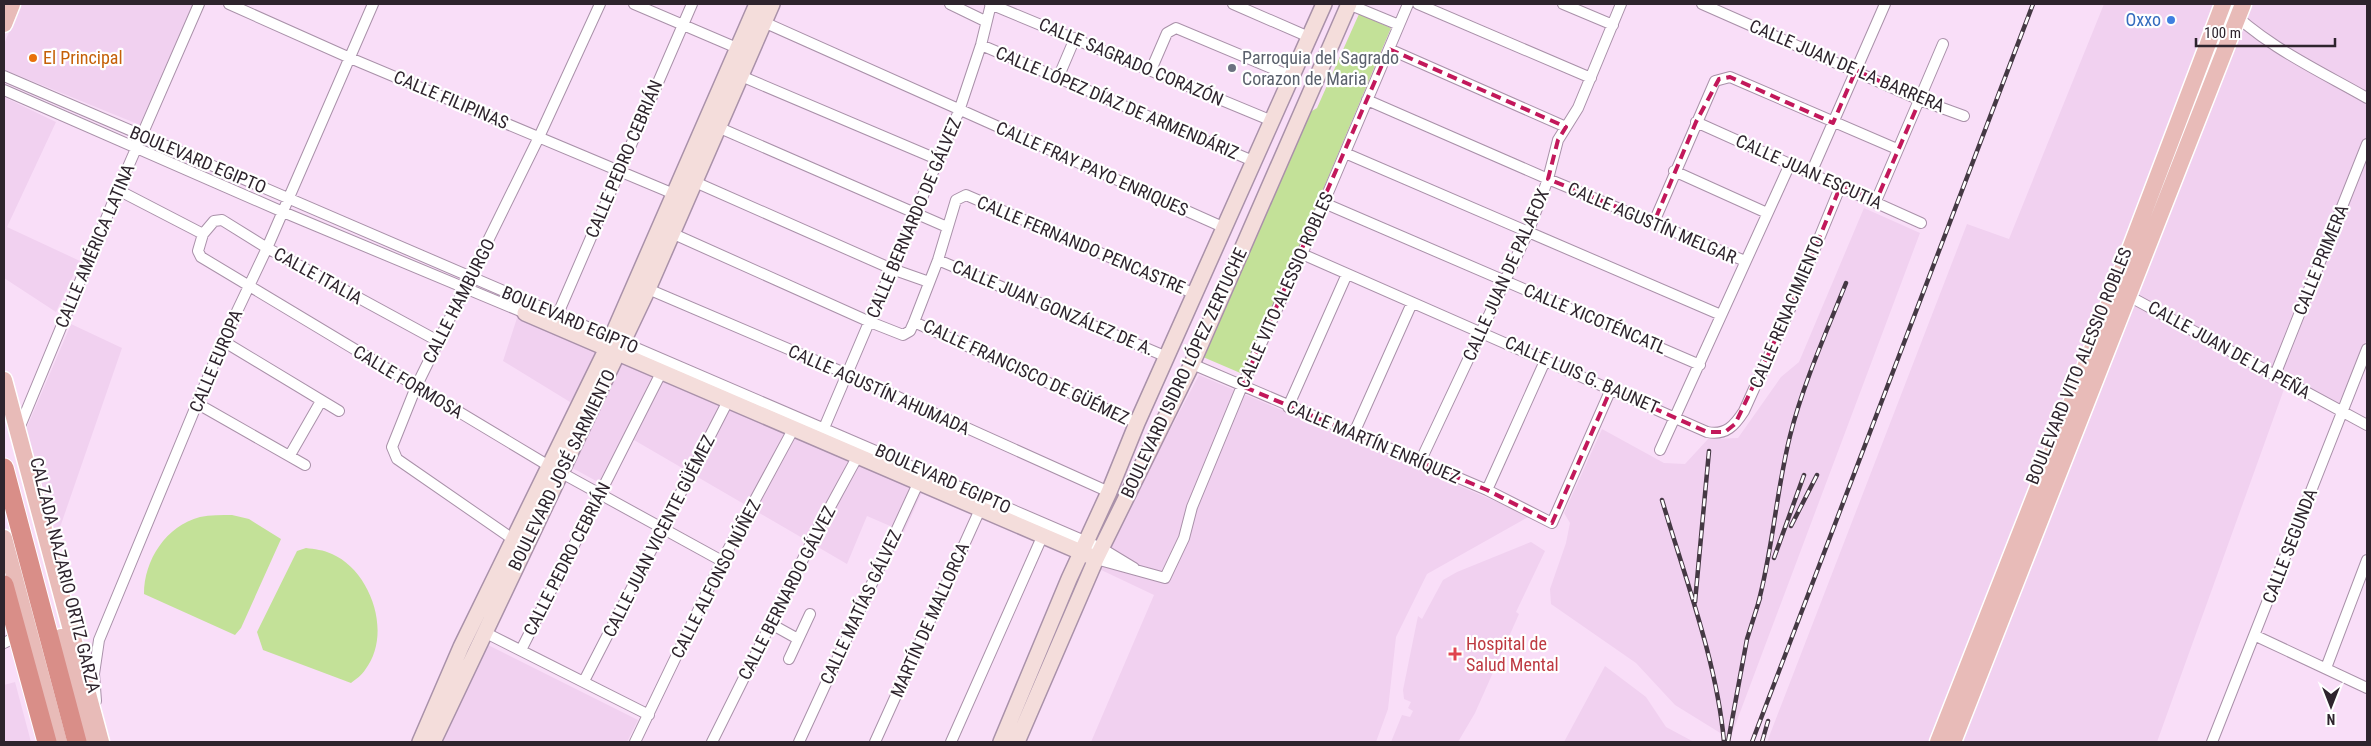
<svg xmlns="http://www.w3.org/2000/svg" width="2371" height="746" viewBox="0 0 2371 746" font-family="'Roboto Condensed',sans-serif">
<rect width="100%" height="100%" fill="#f9def8"/>
<path fill="#f1d1f0" d="M21,4H193L140,125L5,70L4,44Z
M2104,4H2367V339L2338,405L2288,378L2157,742H1767L1967,224L2009,239Z
M4,97L56,122L7,227L80,261L56,312L4,278Z
M1864,208L1920,233L1730,739L1675,705L1636,663L1551,604L1550,589L1566,543L1570,523L1564,513L1602,429L1664,463L1685,464L1708,439L1738,438L1781,377L1799,362Z
M517,318L923,490L904,532L867,516L847,564L634,440L623,437L600,483L565,464L588,417L570,402L503,361Z
M71,324L122,348L57,536L24,434Z
M1199,375L1530,516L1427,574L1396,637L1388,709L1376,742H1091L1154,595L1097,568Z
M1531,542L1545,551L1516,612L1519,614L1475,713L1458,742H1391L1402,715L1410,717L1413,711L1408,708L1411,702L1404,699L1403,690L1418,616L1422,619L1443,580L1457,572Z
M486,644L638,720L627,742H440Z
M1605,666L1646,697L1666,727L1694,742H1564Z
M15,682L31,742H4V685Z"/>
<path fill="#c3e198" d="M1359,14L1391,28L1245,375L1203,357L1305,115L1317,108Z
M232,515L249,519L281,539L241,628L235,635L144,594C144,560 166,526 200,517C210,515 222,515 232,515Z
M306,548C314,549 324,550 332,554C371,571 393,634 365,670C362,675 356,679 351,683L263,650L257,632L297,551Z"/>
<g fill="none" stroke-linecap="round" stroke-linejoin="round">
<defs>
<path id="street" d="M229,4L350,58L674,194
M634,4L737,48
M950,4L985,21
M990,4L1272,121
M1233,4L1309,37
M1348,4L1399,25
M1418,4L1591,78
M1563,4L1613,25
M1702,4L1920,100L1964,116
M2224,4C2263,45 2318,70 2367,98
M759,20L1225,228
M981,45L1253,161
M1389,49L1566,127
M1151,70L1167,33L1176,28L1293,77
M4,76L1101,548L1134,568
M741,76L939,160
M1058,78L1075,38
M4,90L283,212L525,313
M1367,100L1548,179L1745,261
M1696,122L1921,223
M713,125L947,227
M1345,153L1721,315
M1674,171L1767,213
M1811,173L1885,4
M695,182L892,269L929,282
M118,190L203,234
M1876,201L1943,44
M1324,203L1700,365
M1654,222L1715,81L1730,77L1897,149
M667,231L870,322L903,335L910,331L914,322L938,260L956,200L966,195L1195,294
M1302,254L1707,432C1726,436 1735,425 1744,411L1790,309L1841,185
M938,260L1167,357
M648,289L847,374L1109,492
M2125,294L2367,425
M557,316L692,4
M914,322L1137,423
M223,341L339,411
M438,341L267,248L222,220L214,221L203,234L198,251L201,257L549,466L722,561
M1192,364L1487,490L1552,523L1611,389
M2275,375L2367,144
M198,404L305,465
M1288,407L1347,274
M824,428L959,111L981,45L991,4
M18,431L118,190L199,4
M1354,433L1412,303
M1660,450L1790,164
M290,455L321,401
M1420,462L1529,230L1548,179L1558,140L1578,108L1621,4
M1487,490L1545,361
M517,542L397,459L392,447L416,387L539,137L600,4
M1096,559L1165,578L1184,538L1192,507L1242,386L1302,254L1408,4
M771,624L798,639
M484,632L649,715
M2256,636L2367,688
M4,643L18,636
M521,650L664,367
M789,659L810,614
M2326,668L2367,560
M584,681L730,397
M96,701L94,674L99,640L223,341L267,248L373,4
M635,742L722,561L796,424
M712,742L817,531L860,452
M799,742L921,477
M875,742L982,505
M951,742L1042,537
M2212,742L2367,349"/>
<path id="secondary" d="M525,313L1090,556
M420,742L461,647L607,348L757,4
M433,742L648,289L772,4
M1001,742L1069,579L1109,492L1137,423L1324,4
M1017,742L1096,559L1192,364L1349,4"/>
<path id="primary" d="M4,24L12,4
M4,380L101,742
M4,538L59,742
M61,637L88,742
M1938,742L2078,386L2223,4
M1953,742L2243,4"/>
<path id="highway" d="M4,468L77,742
M4,585L47,742"/>
</defs>
<use href="#street" stroke="#a991a9" stroke-width="12"/>
<use href="#secondary" stroke="#a991a9" stroke-width="18"/>
<use href="#primary" stroke="#fff" stroke-width="19"/>
<use href="#highway" stroke="#fff" stroke-width="21"/>
<use href="#street" stroke="#fff" stroke-width="10"/>
<use href="#secondary" stroke="#f4dddb" stroke-width="15"/>
<use href="#primary" stroke="#e8bbb8" stroke-width="16"/>
<use href="#highway" stroke="#d98e88" stroke-width="19"/>
<defs>
<path id="rail" d="M1662,500C1685,578 1717,662 1724,742
M1791,526L1817,475
M1774,558L1804,475
M1695,602L1709,451
M1758,604C1773,549 1776,492 1790,436C1803,384 1826,333 1846,283
M1728,742L1747,639L1760,598
M1752,742L2033,4
M1762,742L1768,721"/>
</defs>
<use href="#rail" stroke="#453944" stroke-width="4.5"/>
<use href="#rail" stroke="#fff" stroke-width="2.5" stroke-dasharray="8" stroke-linecap="butt"/>
</g>
<path fill="none" stroke="#c2185b" stroke-width="4" stroke-dasharray="10 6" stroke-linejoin="round" d="M1389,49L1566,127L1558,140L1548,179L1654,222L1696,122L1719,79L1730,77L1833,123L1856,70L1920,100L1876,201L1841,185L1790,309L1735,424L1725,432H1707L1611,389L1552,523L1487,490L1242,386Z"/>
<circle fill="#3f7fe0" stroke="#fff" stroke-width="2" cx="2171" cy="20" r="5"/>
<circle fill="#e8710a" stroke="#fff" stroke-width="2" cx="33" cy="58" r="5"/>
<circle fill="#6b7280" stroke="#fff" stroke-width="2" cx="1232" cy="68" r="5"/>
<path fill="#e0444e" stroke="#fff" stroke-width="2" d="M1452.5 646.5h5v5h5v5h-5v5h-5v-5h-5v-5h5z"/>
<g text-anchor="middle" stroke-width="4.5" stroke-linejoin="round" paint-order="stroke">
<g font-size="18" fill="#366cbe" stroke="#fff" text-anchor="end">
<text x="2161" y="26">Oxxo</text>
</g>
<g font-size="18" fill="#c56008" stroke="#fff" text-anchor="start">
<text x="43" y="64">El Principal</text>
</g>
<g font-size="18" fill="#5b616d" stroke="#fff" text-anchor="start">
<text x="1242" y="64">Parroquia del Sagrado<tspan x="1242" dy="21">Corazon de Maria</tspan></text>
</g>
<g font-size="18" fill="#2e242d" stroke="#fff">
<text transform="translate(1131 62) rotate(23)" y="6">CALLE SAGRADO CORAZÓN</text>
<text transform="translate(1847 66) rotate(23)" y="6">CALLE JUAN DE LA BARRERA</text>
<text transform="translate(451 100) rotate(23)" y="6">CALLE FILIPINAS</text>
<text transform="translate(1117 103) rotate(23)" y="6">CALLE LÓPEZ DÍAZ DE ARMENDÁRIZ</text>
<text transform="translate(624 159) rotate(-67)" y="6">CALLE PEDRO CEBRIÁN</text>
<text transform="translate(198 160) rotate(23)" y="6">BOULEVARD EGIPTO</text>
<text transform="translate(1092 169) rotate(24)" y="6">CALLE FRAY PAYO ENRIQUES</text>
<text transform="translate(1809 172) rotate(24)" y="6">CALLE JUAN ESCUTIA</text>
<text transform="translate(914 218) rotate(-67)" y="6">CALLE BERNARDO DE GÁLVEZ</text>
<text transform="translate(1652 223) rotate(23)" y="6">CALLE AGUSTÍN MELGAR</text>
<text transform="translate(1081 245) rotate(23)" y="6">CALLE FERNANDO PENCASTRE</text>
<text transform="translate(95 246) rotate(-67)" y="6">CALLE AMÉRICA LATINA</text>
<text transform="translate(2321 260) rotate(-68)" y="6">CALLE PRIMERA</text>
<text transform="translate(1506 275) rotate(-66)" y="6">CALLE JUAN DE PALAFOX</text>
<text transform="translate(318 276) rotate(29)" y="6">CALLE ITALIA</text>
<text transform="translate(1285 290) rotate(-66)" y="6">CALLE VITO ALESSIO ROBLES</text>
<text transform="translate(459 301) rotate(-63)" y="6">CALLE HAMBURGO</text>
<text transform="translate(1053 308) rotate(23)" y="6">CALLE JUAN GONZÁLEZ DE A.</text>
<text transform="translate(1787 312) rotate(-67)" y="6">CALLE RENACIMIENTO</text>
<text transform="translate(1595 319) rotate(23)" y="6">CALLE XICOTÉNCATL</text>
<text transform="translate(570 320) rotate(23)" y="6">BOULEVARD EGIPTO</text>
<text transform="translate(2229 350) rotate(29)" y="6">CALLE JUAN DE LA PEÑA</text>
<text transform="translate(216 361) rotate(-67)" y="6">CALLE EUROPA</text>
<text transform="translate(2079 366) rotate(-68)" y="6">BOULEVARD VITO ALESSIO ROBLES</text>
<text transform="translate(1026 372) rotate(25)" y="6">CALLE FRANCISCO DE GÜÉMEZ</text>
<text transform="translate(1184 373) rotate(-65)" y="6">BOULEVARD ISIDRO LÓPEZ ZERTUCHE</text>
<text transform="translate(1582 375) rotate(24)" y="6">CALLE LUIS G. BAUNET</text>
<text transform="translate(408 382) rotate(31)" y="6">CALLE FORMOSA</text>
<text transform="translate(879 390) rotate(24)" y="6">CALLE AGUSTÍN AHUMADA</text>
<text transform="translate(1373 442) rotate(23)" y="6">CALLE MARTÍN ENRÍQUEZ</text>
<text transform="translate(562 470) rotate(-64)" y="6">BOULEVARD JOSÉ SARMIENTO</text>
<text transform="translate(943 479) rotate(24)" y="6">BOULEVARD EGIPTO</text>
<text transform="translate(659 536) rotate(-63)" y="6">CALLE JUAN VICENTE GÜÉMEZ</text>
<text transform="translate(2290 546) rotate(-69)" y="6">CALLE SEGUNDA</text>
<text transform="translate(567 559) rotate(-63)" y="6">CALLE PEDRO CEBRIÁN</text>
<text transform="translate(65 575) rotate(76)" y="6">CALZADA NAZARIO ORTIZ GARZA</text>
<text transform="translate(716 579) rotate(-63)" y="6">CALLE ALFONSO NÚÑEZ</text>
<text transform="translate(787 593) rotate(-63)" y="6">CALLE BERNARDO GÁLVEZ</text>
<text transform="translate(861 607) rotate(-65)" y="6">CALLE MATÍAS GÁLVEZ</text>
<text transform="translate(930 620) rotate(-66)" y="6">MARTÍN DE MALLORCA</text>
</g>
<g font-size="18" fill="#be3a42" stroke="#fff" text-anchor="start">
<text x="1466" y="650">Hospital de<tspan x="1466" dy="21">Salud Mental</tspan></text>
</g>
</g>
<rect width="2371" height="746" fill="none" stroke="#2e242d" stroke-width="10"/>
<g transform="translate(2331 706) rotate(180)" stroke="#ffffff" stroke-width="4" paint-order="stroke">
<path d="M0-4L9 19L0 12L-9 19Z" fill="#2e242d"/>
<text y="-8" font-size="14" font-weight="bold" text-anchor="middle" fill="#2e242d">N</text>
</g>
<path d="M2196 38v8h139v-8" fill="none" stroke="#2e242d" stroke-width="2.5"/>
<text x="2204" y="38" font-size="15" fill="#2e242d" stroke="#ffffff" stroke-width="4" paint-order="stroke">100 m</text>
</svg>
